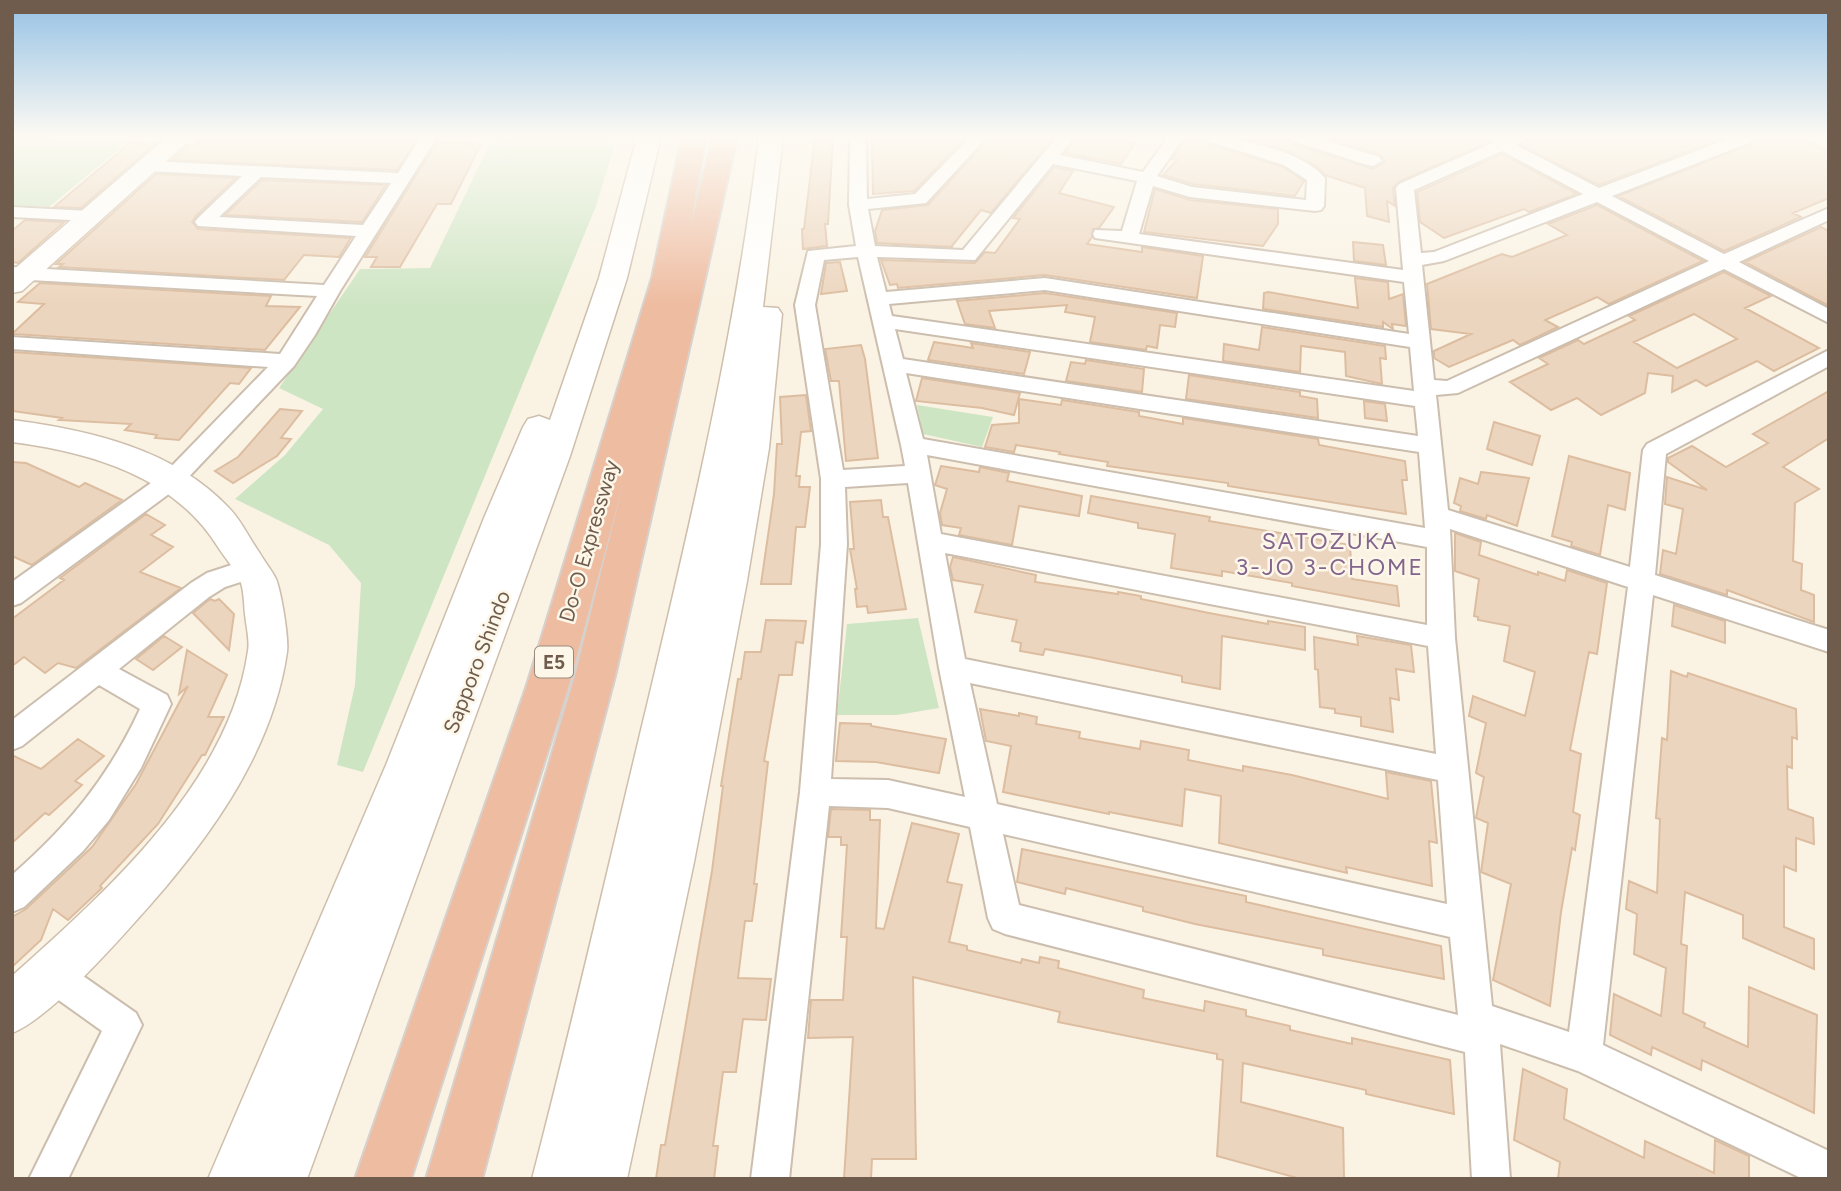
<svg xmlns="http://www.w3.org/2000/svg" width="1841" height="1191" viewBox="0 0 1841 1191" font-family="Figtree,sans-serif">
<rect width="100%" height="100%" fill="#faf3e4"/>
<path fill="#cee5c4" d="M12,137L129,141L49,207L12,205Z
M493,137H617L596,206L363,772L337,765L355,685L361,583L329,545L235,499L285,455L323,409L279,388L360,269L430,268Z
M917,405L993,417L982,447L923,434Z
M918,618L939,708L897,715H837L847,624Z"/>
<path fill="#ecd5be" stroke="#ddbda0" stroke-width="2" fill-rule="evenodd" d="M203,137H371L411,139L409,142H415L397,170L172,160L188,145L194,146Z
M815,137H833L828,224H825L827,246L803,249L802,229H804Z
M872,137H966L914,191L873,194Z
M990,137H1054L991,213L981,210L951,247H953L877,243L875,231L882,210L928,205Z
M1077,137H1106L1135,143L1121,164L1065,153Z
M1187,137H1204L1207,144L1283,167L1304,181L1295,196L1193,184L1163,175L1177,160L1172,159Z
M1235,137H1289L1292,144L1373,169L1385,162L1380,154L1325,137H1500L1398,182L1393,188L1395,206L1387,201L1389,222L1367,216L1365,188L1325,175L1316,166L1287,151Z
M1530,137H1726L1599,185L1521,145Z
M1759,137H1797L1829,151V198L1793,213L1801,217L1724,251L1618,196L1755,143Z
M437,142L481,144L451,204H437L400,267H371L377,257H365Z
M130,143L155,144L81,208L54,207Z
M1502,154L1577,194L1529,212L1524,209L1444,238L1420,222L1417,192Z
M1054,167L1073,171L1059,193L1114,207L1099,228L1093,229L1092,237L1087,244L1142,252V247L1203,256L1197,298L1045,275L898,288L897,284L890,285L881,260L975,263L985,252L995,253L1020,219L1013,218Z
M156,174L236,178L196,216L192,222L198,229L351,238L339,257L304,255L284,280L59,267L63,264H56Z
M262,180L386,185L362,222L225,215Z
M1155,189L1190,200L1278,209V224L1263,246L1144,232Z
M1597,205L1703,261L1609,304L1597,297L1545,320L1558,327L1520,345L1513,340L1449,367L1434,358V351L1471,334L1431,329L1427,284L1502,254L1512,257L1567,235L1548,224Z
M25,220L64,222L18,263L12,262V231Z
M1821,227L1829,231V306L1745,262Z
M1353,242L1383,245L1386,265L1354,261Z
M840,262L847,291L821,294L826,263Z
M1724,272L1771,296L1745,308L1819,348L1774,371L1757,361L1706,386L1696,380L1672,392L1673,376L1648,373L1645,393L1601,415L1577,398L1551,410L1510,382L1548,364L1539,358L1578,340L1584,344L1635,320L1629,316ZM1694,314L1737,339L1677,368L1634,342Z
M1355,278L1388,282L1389,299L1403,294L1406,326L1392,324L1393,329L1383,322V327L1263,309L1264,293L1268,292L1358,308Z
M40,283L271,296L266,306L300,307L265,350L12,334L44,304L18,302Z
M1045,293L1177,313L1175,327L1160,325L1157,348L1147,346L1146,350L1090,342L1095,317L1065,312L1067,305L989,311L995,328L965,324L957,301Z
M1262,327L1385,346L1386,359L1380,358L1382,384L1346,376L1345,352L1301,346L1300,372L1223,361L1224,344L1259,350Z
M934,342L973,348L971,343L1030,352L1024,374L928,360Z
M861,345L865,359L878,458L846,461L839,381H831L825,349Z
M12,352L251,368L239,384L230,383L179,440L155,438L157,435L125,430L131,424L59,420L62,418L12,411Z
M1086,360L1144,369L1142,392L1066,381L1071,362L1085,364Z
M1189,375L1300,392V396L1317,399L1318,418L1186,399Z
M922,378L1020,393L1014,415L982,408L916,401Z
M1829,391V438L1783,467L1819,489L1795,503L1793,561L1802,564L1801,590L1814,595V622L1727,590V595L1660,574L1663,550L1676,554L1683,509L1665,504L1667,477L1707,490L1668,462V458L1692,446L1726,467L1768,443L1753,434Z
M806,395L811,431L801,432L796,476H800L799,487H810L805,527H796L791,584H761L774,494L777,444H782L780,397Z
M1019,399L1061,405L1062,400L1139,412V416L1183,424V418L1318,439L1319,445L1405,461L1407,480H1402L1406,514L1228,486V483L1107,466L1108,462L1059,454L1060,452L1016,445L1014,452L985,447L992,425L1019,423Z
M1364,401L1385,404L1387,421L1365,418Z
M280,409L302,411L281,438L291,439L277,456L233,483L215,471L238,457Z
M1494,422L1540,436L1532,465L1487,449Z
M1569,456L1630,473L1625,510L1608,505L1600,555L1571,546L1572,542L1552,536Z
M12,462L26,463L79,487L85,483L122,500L32,565L12,556Z
M941,466L979,472L980,467L1009,473L1007,481L1082,496L1079,516L1019,506L1012,545L959,535L961,528L942,525L940,513L947,489L935,485Z
M1481,472L1529,478L1517,526L1487,515L1486,519L1460,511L1461,506L1454,503L1460,478L1478,484Z
M1091,496L1210,517L1209,521L1350,545L1352,579L1397,586L1399,606L1292,586V583L1222,571V576L1171,568L1175,534L1138,528V523L1088,513Z
M881,500L883,517H888L906,609L868,613L867,606L857,607L855,589H857L850,549H854L850,502Z
M146,514L165,525L151,535L173,547L140,572L181,588L76,668L58,663L45,673L24,657L12,666V619L64,580L60,578Z
M1455,533L1481,542L1479,555L1538,575V572L1565,581L1567,570L1607,583L1597,654L1589,652L1570,750L1581,754L1573,812L1580,815L1575,850L1572,848L1561,912L1550,1006L1493,980L1511,884L1481,872L1488,823L1476,818L1484,777L1476,773L1486,723L1469,716L1473,696L1525,716L1535,672L1504,661L1510,626L1478,620V617L1474,616L1479,579L1455,571Z
M953,557L1036,575L1035,582L1118,594V592L1141,596V599L1209,613L1268,624V621L1305,627V650L1222,636L1220,689L1182,682V676L1089,657L1045,649L1043,655L1020,651L1021,643L1012,641L1017,620L975,612L983,585L953,580L950,567Z
M210,599L215,601L219,599L234,614L229,650L193,613Z
M1674,605L1725,621V643L1672,626Z
M766,620L806,621L803,643L796,642L792,675H779L764,761L768,762L754,884H757L752,921H745L738,978L771,979L766,1020L743,1019L736,1072H723L713,1146H718L714,1179H656L661,1145H665L712,871L723,786H721L738,679H741L745,652H761Z
M164,636L182,647L153,670L136,659Z
M1357,636L1411,645L1414,672L1396,669L1399,700L1390,698L1393,732L1361,726V717L1335,713V709L1320,707L1318,670L1315,669L1314,637L1358,645Z
M187,650L227,675L208,717H224L205,755H202L158,824L100,886L102,888L68,920L53,909L41,940L12,967V917L26,909L92,847L136,784L188,686L179,694Z
M1671,671L1687,677L1688,673L1796,709L1797,739L1792,737V768L1787,766L1788,809L1813,818L1814,844L1796,838V871L1784,866V927L1814,939V969L1743,938V915L1685,892L1681,944L1687,946L1683,1013L1705,1023L1704,1027L1748,1047L1749,987L1817,1015L1814,1113L1702,1060L1701,1070L1652,1047L1651,1055L1610,1035L1614,994L1661,1016L1666,968L1634,954L1637,914L1626,909L1629,881L1657,893L1660,819L1656,818L1662,738L1667,740Z
M980,709L1019,716V713L1037,717L1036,724L1080,732L1079,738L1140,749L1141,741L1189,750L1188,760L1243,771V766L1292,775L1388,799L1386,772L1431,781L1437,843L1429,841L1432,886L1346,867L1347,873L1219,843L1221,796L1185,789L1182,826L1109,812V814L1003,792L1011,746L986,741Z
M840,723L871,724V726L946,739L939,773L876,762L836,761Z
M78,739L104,756L75,781L82,785L49,815L45,813L12,843V755L41,769Z
M831,809L870,810V820H880L876,928L884,929L912,823L959,834L947,882L962,885L949,942L967,946V950L1021,963L1022,959L1039,963L1040,957L1059,961L1058,968L1144,990L1143,998L1204,1011L1205,1001L1246,1010V1016L1290,1026V1030L1352,1044V1038L1450,1060L1454,1114L1366,1094V1090L1243,1063L1241,1102L1343,1128L1344,1179H1301L1217,1156L1223,1060L1217,1059V1054L1058,1022L1060,1012L913,977L916,1159H872L871,1179H844L853,1037L808,1038L811,1000H843L847,937H841L847,845H841V837H828Z
M1022,849L1246,896V902L1441,946L1444,979L1323,955V949L1195,924L1143,911V907L1066,888L1065,894L1017,882Z
M1523,1069L1567,1089L1564,1119L1644,1158L1645,1141L1714,1173L1715,1140L1749,1156V1179H1558L1560,1162L1514,1140Z"/>
<g fill="none" stroke-linecap="round" stroke-linejoin="round">
<defs>
<path id="street" d="M421,137H437L340,291L315,335L294,366L181,485L21,603L12,606V582L165,473L268,367L12,349V337L280,354L317,296L12,279V267L324,285L356,236L198,226L195,222L198,218L242,176L148,171L139,166L148,161L398,173ZM261,177L391,183L363,225L219,217Z
M850,137H866L867,199L915,194L970,137H987L926,203L868,209L875,246L963,250L1057,137H1074L1060,155L1143,172L1168,137H1184L1157,176L1192,187L1306,200L1307,180L1284,165L1208,141L1206,137C1239,137 1303,151 1325,178L1324,206L1321,210L1315,211L1190,197L1153,186L1139,234L1403,270L1396,188L1399,184L1506,137H1528L1516,145L1599,188L1733,137H1756L1754,141L1612,196L1724,254L1829,208V220L1739,262L1829,309V323L1724,269L1458,393L1436,395L1448,510L1630,567L1643,450L1647,444L1829,350V366L1666,454L1655,575L1829,630V652L1653,595L1603,1045L1829,1151V1179H1803L1578,1071L1500,1044L1510,1179H1472L1465,1052L1005,934L993,929L988,918L970,827L888,808L829,806L789,1179H751L800,792L821,544V479L795,305L808,251L856,246L849,205ZM1502,151L1583,194L1434,252L1421,253L1414,190ZM1053,164L1137,181L1122,231L1095,230L1093,234L1095,238L1404,282L1409,334L1045,278L886,292L877,257L975,260ZM1597,202L1709,261L1447,381L1434,380L1422,265L1444,261ZM858,257L901,445L905,466L843,470L815,305L824,260ZM1045,290L1410,347L1414,391L892,316L889,304ZM895,329L1415,406L1418,436L903,359ZM906,373L1419,452L1425,528L923,439ZM927,455L1427,547V625L941,534ZM908,483L939,668L965,797L888,780L831,779L847,544L845,487ZM1450,529L1628,587L1569,1032L1492,1006L1455,638ZM945,553L1428,646L1436,754L965,659ZM970,683L1438,780L1447,904L997,804ZM1003,834L1450,937L1458,1015L1019,905Z
M1291,137H1316L1379,157L1382,161L1373,166L1367,165L1293,141Z
M12,207L90,211L99,216L90,221L12,217Z
M253,558L262,561L266,568L262,575L225,587L209,597L119,669L167,695L171,704L141,768L109,820L83,851L24,907L12,912V875C69,825 108,778 140,709L99,685L22,746L12,750V720L191,583L207,573Z
M51,957L63,962L136,1013L142,1025L68,1179H29L102,1031L39,986L34,974L39,962Z"/>
<path id="secondary" d="M167,137H193L22,291L12,293V271Z
M637,137H661L627,278L570,456L307,1179H208L386,765L484,518L523,427L528,419L539,416L550,420L599,278Z
M759,137H783L763,307L778,308L782,314L769,448L747,581L694,862L627,1179H532C573,1021 609,863 647,705C692,517 736,329 759,137Z
M12,420C89,430 174,449 229,508C241,520 249,538 259,552C264,561 271,569 276,579C281,591 289,638 287,652C273,749 214,832 151,904C120,939 52,1017 12,1033V976C107,891 229,783 248,651C250,640 246,626 245,614C244,605 244,592 241,583C236,570 225,558 218,547C174,476 90,452 12,442Z"/>
<path id="highway" d="M682,137H706L690,228L713,137H737L615,676L482,1179H426L575,676L624,481L568,688L411,1179H355L526,688L652,278Z"/>
</defs>
<use href="#street" stroke="#ccbeae" stroke-width="4"/>
<use href="#secondary" stroke="#cebeac" stroke-width="3"/>
<use href="#highway" stroke="#d7d1cd" stroke-width="4"/>
<use href="#street" fill="#fff" fill-rule="evenodd"/>
<use href="#secondary" fill="#fff" fill-rule="evenodd"/>
<use href="#highway" fill="#eebca1" fill-rule="evenodd"/>
</g>
<linearGradient id="sky" x2="0" y2="1"><stop stop-color="#96c2e5"/><stop offset="0.45" stop-color="#fdfaf3"/><stop offset="1" stop-color="#fdfaf3" stop-opacity="0"/></linearGradient>
<rect width="1841" height="304" fill="url(#sky)"/>
<g text-anchor="middle" stroke-width="5" stroke-linejoin="round" paint-order="stroke">
<rect fill="#fdf7e9" stroke="#9a8a7b" stroke-width="2" x="535" y="646.5" width="38" height="31" rx="5"/>
<g font-size="19" font-weight="bold" fill="#6f5c4c">
<text x="554" y="669">E5</text>
</g>
<g font-size="21" fill="#6f5c4c" stroke="#fdf7e9">
<text transform="translate(589 541) rotate(-74)" y="7">Do-O Expressway</text>
<text transform="translate(477 662) rotate(-69)" y="7">Sapporo Shindo</text>
</g>
<g font-size="23" letter-spacing="2" fill="#82648c" stroke="#fdf7e9">
<text x="1330" y="549">SATOZUKA<tspan x="1330" dy="26">3-JO 3-CHOME</tspan></text>
</g>
</g>
<rect width="1841" height="1191" fill="none" stroke="#6f5c4c" stroke-width="28"/>
</svg>
